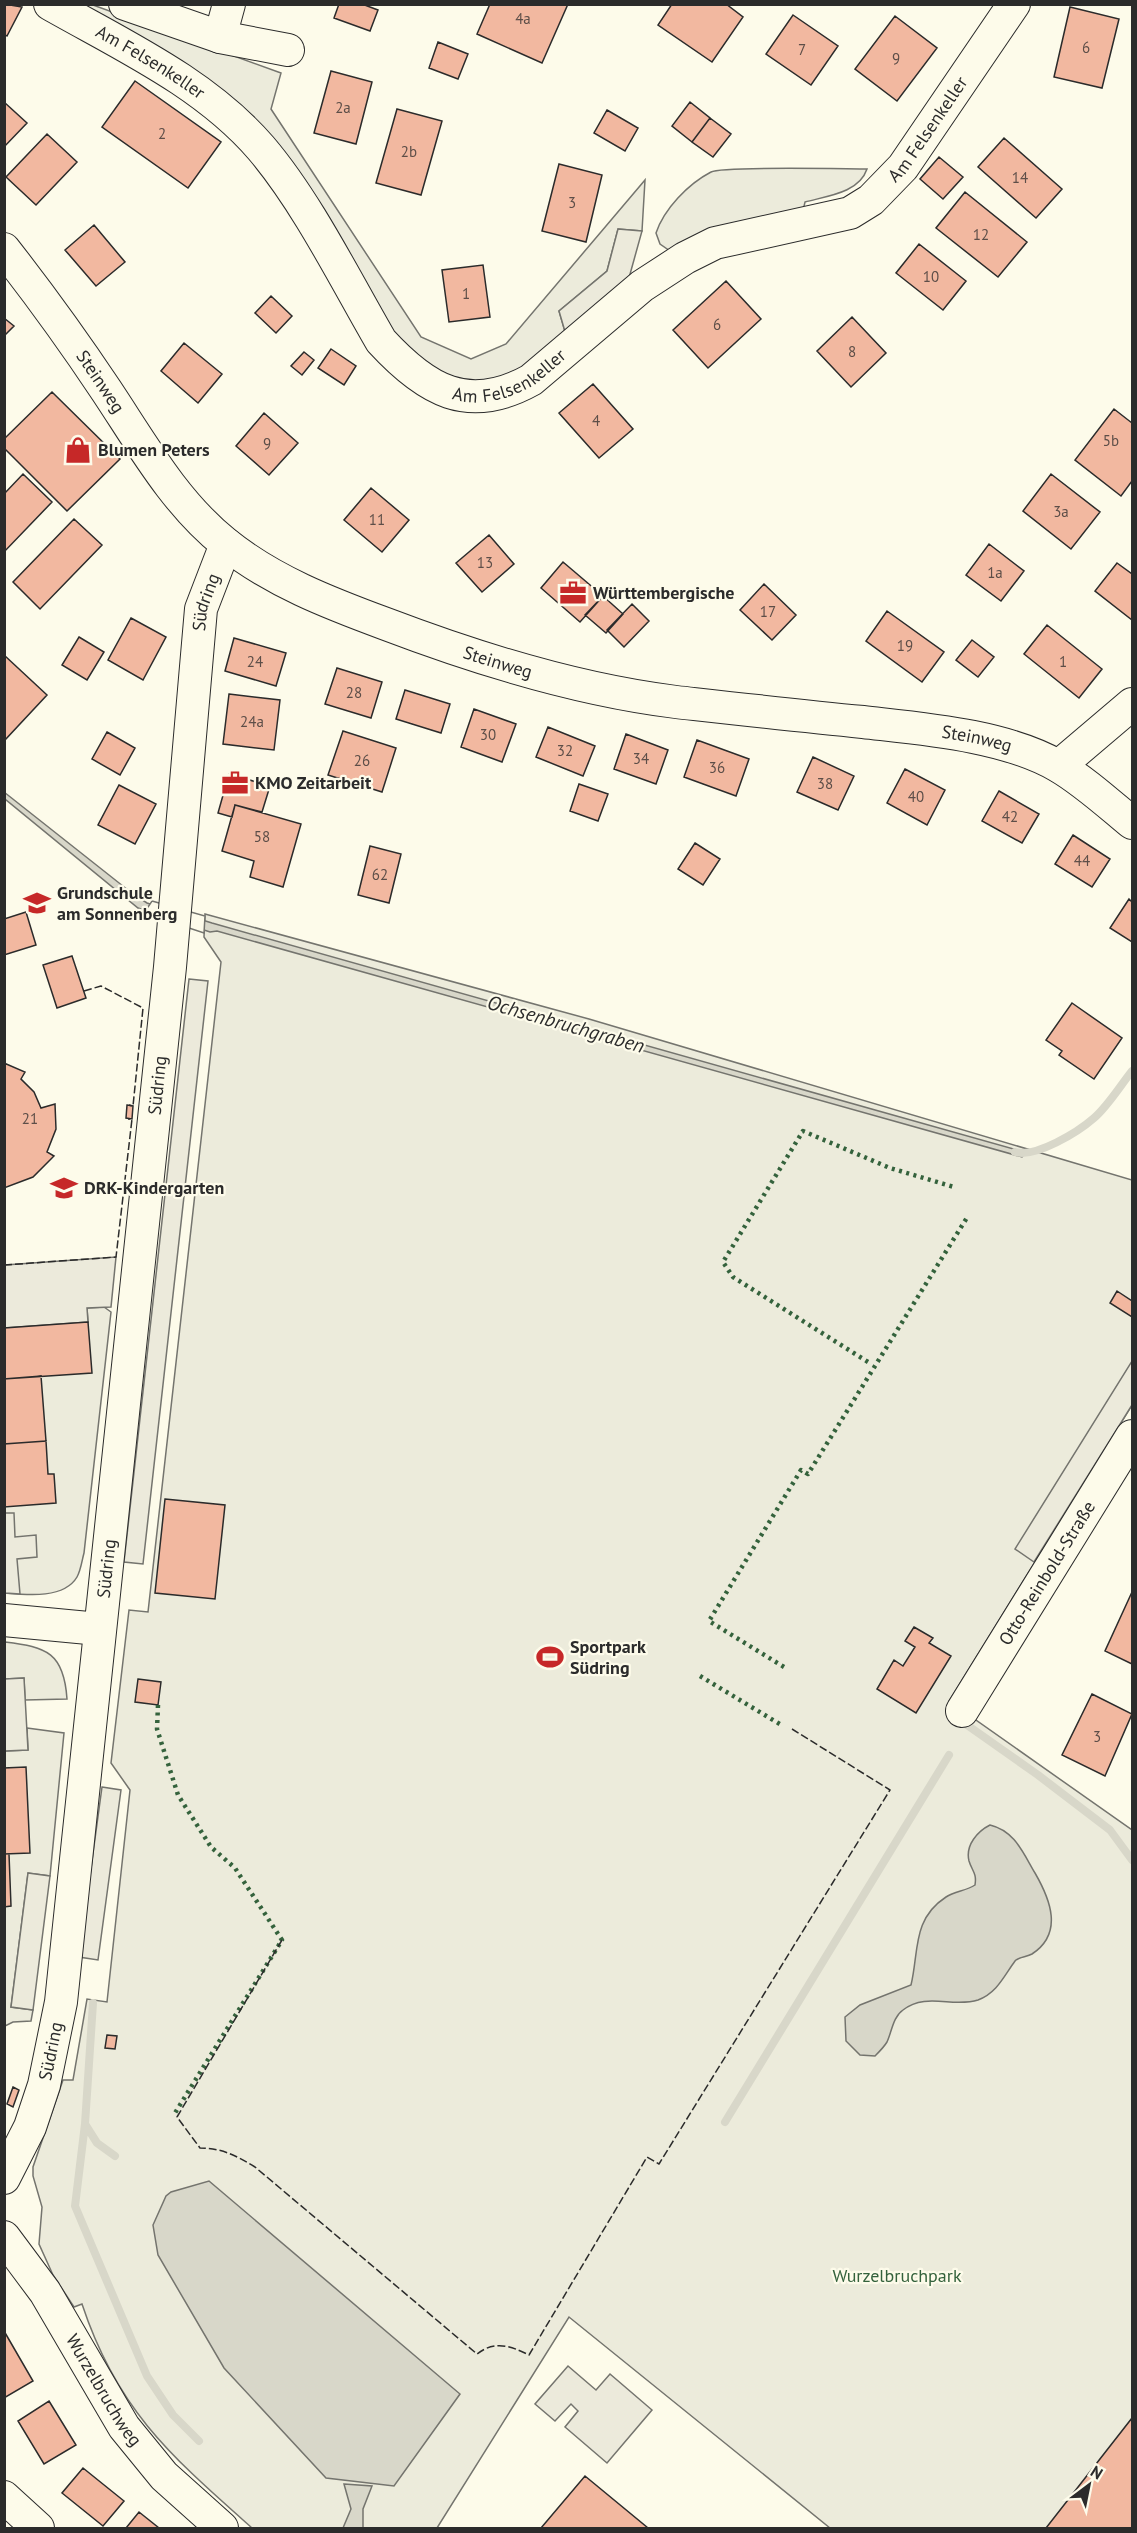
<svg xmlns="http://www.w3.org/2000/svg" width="1137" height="2533" viewBox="0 0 1137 2533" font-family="'PT Sans',sans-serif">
<rect width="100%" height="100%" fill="#fdfbea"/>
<path fill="#ecebdb" stroke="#74746e" stroke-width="1.5" d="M69,5H93L281,73L271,109L421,337L471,359L506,344L645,180L642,231L618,229L607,271L559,311L566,335L530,366L484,383L450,379L402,347L290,171Z
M867,169C859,193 827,196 805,202L802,215L673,253L660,244L656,233C664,209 688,184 711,172C721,166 845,169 867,169Z
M205,914L589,1019L1132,1180V1405L949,1701L1132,1830V2528H830L569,2317L437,2528H252C171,2456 117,2410 82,2304L74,2307L53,2275L39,2244L42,2207L33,2176V2167L63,2080H73L87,1999L107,2002L130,1790L111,1763L129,1610L148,1612L221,962L204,937Z
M104,1307L111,1312L84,1553C82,1560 81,1570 77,1577C64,1599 27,1595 5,1593V1328L88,1322L87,1308Z
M5,1642C47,1647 64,1653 67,1699L25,1700L24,1678L5,1679Z
M27,1728L64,1733L50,1876L28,1873L11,2007L33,2010L31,2021L13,2022L5,2026V1751L28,1750Z"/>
<path fill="#eceadb" stroke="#74746e" stroke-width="1.5" d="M618,229L642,231L627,285L566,335L559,311L607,271Z
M189,979L208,981L143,1564L124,1562Z
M116,1257L111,1307L87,1308L88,1322L5,1328V1265Z
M1132,1361V1405L1034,1562L1015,1549Z
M5,1513H14L15,1537L36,1535L37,1557L17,1559L20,1594L5,1593Z
M24,1678L28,1750L5,1751V1679Z
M102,1787L121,1790L98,1960L79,1957Z
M28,1873L50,1876L33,2010L11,2007Z
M568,2366L596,2390L610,2374L652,2410L607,2463L565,2427L578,2411L571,2404L555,2421L535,2404Z"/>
<path fill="#d8d7c9" stroke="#74746e" stroke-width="1.5" d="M4,792L133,894L147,903L212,923L1024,1152V1154L1022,1157L217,931L210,932L138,908L5,799Z
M990,1825C1015,1831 1023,1853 1035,1873C1050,1899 1064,1933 1032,1954C1027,1957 1018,1957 1015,1961C1004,1976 997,1993 978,2000C953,2008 926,1992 903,2010C893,2017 892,2031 887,2042C884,2047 879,2052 875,2056L860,2055L846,2041L845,2017L860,2005L911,1985C919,1952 912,1919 946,1897C955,1891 966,1891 975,1885C977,1873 972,1871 969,1861C965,1845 978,1831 990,1825Z
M209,2181L460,2394L394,2486L326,2478L224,2368L158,2255L153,2225L166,2196L171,2192Z
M344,2484L372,2486L363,2509V2528H343L351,2509Z"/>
<path fill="#fdfbea" stroke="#74746e" stroke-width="1.5" d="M152,901L205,916L204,933L144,913Z"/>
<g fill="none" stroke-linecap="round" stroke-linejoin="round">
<path stroke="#d8d7c9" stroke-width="8" d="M1015,1152C1036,1158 1078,1132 1094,1118C1108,1106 1120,1086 1132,1071
M967,1725L1038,1775L1110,1830L1132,1860
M93,2003L85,2124L97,2143L115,2156
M725,2122L949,1755
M85,2124L75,2206L147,2376L173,2415L199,2441"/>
</g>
<path fill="#f2b8a0" stroke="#2b2b2b" stroke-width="1.5" d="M4,4L22,7L7,36L4,34Z
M339,4H362L378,10L370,31L334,18Z
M490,4H568L542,63L477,34Z
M672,4H726L743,17L712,62L658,25Z
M1070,7L1119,19L1102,88L1054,77Z
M793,15L838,46L811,85L766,54Z
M895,16L937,48L897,101L855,69Z
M438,42L468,54L458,79L429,68Z
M331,71L372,82L356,144L314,133Z
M135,81L221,142L188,188L102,127Z
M4,102L27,123L4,147Z
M690,102L710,118L692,142L672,126Z
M397,109L442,121L421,195L376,183Z
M607,110L638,128L625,151L594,133Z
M710,118L731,134L713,157L692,142Z
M47,134L77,162L36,205L6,177Z
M1004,138L1062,189L1036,218L978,167Z
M939,157L963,177L943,199L920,179Z
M559,164L602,175L586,242L542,231Z
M965,192L1027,242L998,277L936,228Z
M94,225L125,262L96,286L65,250Z
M919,244L966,281L943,310L896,273Z
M483,265L490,317L449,322L442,270Z
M726,281L761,319L708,368L673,330Z
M271,296L292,316L276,333L255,313Z
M852,317L886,353L851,387L817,351Z
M4,318L14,326L4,336Z
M184,343L222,374L198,403L161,371Z
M331,349L356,366L344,385L318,368Z
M304,352L314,360L302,375L291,366Z
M593,384L633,429L599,458L559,413Z
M52,392L120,459L67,511L4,448V439Z
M1114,409L1132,423V481L1121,496L1075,460Z
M264,413L298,443L269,475L236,446Z
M23,474L52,502L4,552V494Z
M1051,474L1100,512L1071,549L1023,511Z
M371,488L409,520L382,552L344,520Z
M74,519L102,545L40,609L13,582Z
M489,535L514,564L482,592L456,563Z
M989,544L1024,571L1001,601L966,575Z
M563,562L603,596L580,622L541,588Z
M1117,563L1132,574V620L1095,591Z
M764,584L796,615L772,640L740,610Z
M603,596L623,614L606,633L585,615Z
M632,604L649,621L624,647L607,630Z
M887,611L944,652L922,682L866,641Z
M131,618L166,637L143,680L108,660Z
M1047,625L1102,669L1079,698L1024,654Z
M79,637L104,652L87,680L62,665Z
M234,638L286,653L276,686L225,671Z
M972,640L994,657L978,677L956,660Z
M4,655L47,695L4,741Z
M337,668L382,682L371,718L325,704Z
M405,690L450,704L441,733L396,719Z
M229,694L280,700L274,750L223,744Z
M474,709L516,724L502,762L461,747Z
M548,727L595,746L583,776L536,757Z
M343,731L396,748L382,792L328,775Z
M107,732L135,748L120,775L92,759Z
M626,734L668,750L656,784L614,769Z
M697,740L749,759L736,796L684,777Z
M813,757L854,776L838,810L797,792Z
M905,769L945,790L927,825L887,803Z
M229,774L270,786L262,812L235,805L232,817L218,813Z
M579,784L608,794L598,821L570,811Z
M119,785L156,804L135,844L98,825Z
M999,791L1039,814L1022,843L982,821Z
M235,805L301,824L283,887L250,877L254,861L222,851Z
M1073,835L1110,859L1092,887L1055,864Z
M695,843L720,859L703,885L678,869Z
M370,846L401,854L389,903L358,895Z
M1129,899L1132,902V942L1110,928Z
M26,912L36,945L4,955V919Z
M72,956L86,998L57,1008L43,965Z
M1072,1003L1122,1038L1094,1079L1059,1055L1062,1051L1046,1040Z
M4,1063L25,1072L21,1079L34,1092L41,1108L55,1104L56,1129L47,1152L54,1156L33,1177L4,1188Z
M127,1105L133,1106L132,1119L126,1118Z
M1117,1291L1132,1301V1317L1110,1303Z
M88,1322L92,1373L4,1379V1328Z
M41,1376L46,1441L4,1444V1379Z
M46,1441L48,1474H54L56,1503L4,1507V1444Z
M165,1499L225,1505L215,1599L155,1593Z
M1132,1592V1664L1105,1651Z
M914,1627L933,1638L929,1643L951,1656L916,1713L877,1689L894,1660L903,1666L915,1647L905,1641Z
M138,1679L161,1682L158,1705L135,1702Z
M1092,1694L1132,1714L1105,1776L1062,1755Z
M26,1767L30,1853L4,1854V1768Z
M4,1854H9L11,1906L4,1907Z
M107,2035L117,2036L115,2049L105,2048Z
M13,2087L19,2090L13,2107L7,2104Z
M4,2331L33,2381L4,2398Z
M49,2401L76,2445L44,2464L18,2421Z
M1132,2418V2528H1046Z
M83,2468L124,2501L103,2526L62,2493Z
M585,2476L648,2528H541Z
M139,2512L159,2528H126Z"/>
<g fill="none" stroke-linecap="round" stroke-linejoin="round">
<defs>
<g id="minor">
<path id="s1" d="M50,4C122,45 205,83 261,148C307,202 345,279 381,341C426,390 468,415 531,380L642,286L685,258L715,243L850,213L871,200L903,167L1014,4"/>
<path d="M125,4L220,37L229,4"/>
<path d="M220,37L288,50"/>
<path id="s2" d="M4,249C40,295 74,342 106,390C142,444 174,502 225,543C272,581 329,603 386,624C478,659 578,690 676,702C739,709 801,716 863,722C924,729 1004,735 1058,766C1084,781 1109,804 1132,823"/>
<path d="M1059,766L1132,704"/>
<path d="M4,1620L99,1629"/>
<path id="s3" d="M962,1711L1132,1436"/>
<path id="s4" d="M4,2178L30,2127L44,2085L61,2002L170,967L201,609L226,544"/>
<path id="s5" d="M4,2237L45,2292L124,2427L164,2476L222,2528"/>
<path d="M4,2497L38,2528"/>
</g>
</defs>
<use href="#minor" stroke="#2b2b2b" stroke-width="34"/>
<use href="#minor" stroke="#fdfbea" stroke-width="32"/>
<path stroke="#34623c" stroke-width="4.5" stroke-dasharray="3 4.5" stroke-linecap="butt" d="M868,1362L733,1277L723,1262L803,1131L890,1168L954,1187
M784,1667L709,1621L801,1470L808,1474L968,1216
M700,1676L783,1726
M158,1705L157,1729L178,1795L211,1847L235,1868L282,1940L175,2113"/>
<path stroke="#2b2b2b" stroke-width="1.5" stroke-dasharray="8 3" stroke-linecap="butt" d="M84,991L101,986L143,1008L133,1106L129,1105
M4,1265L116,1257L132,1119H128
M282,1940L177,2117L200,2148C222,2148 237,2156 255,2167L477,2354C495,2340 511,2346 529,2355L647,2157L659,2164L890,1790L792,1729"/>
</g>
<defs>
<symbol id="shop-bare" viewBox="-9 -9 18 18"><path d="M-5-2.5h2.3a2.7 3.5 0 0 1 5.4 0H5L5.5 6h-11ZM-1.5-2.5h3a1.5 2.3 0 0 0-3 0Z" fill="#c62828" stroke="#fdfbea" stroke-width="2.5" paint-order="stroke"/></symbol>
<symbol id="office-bare" viewBox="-9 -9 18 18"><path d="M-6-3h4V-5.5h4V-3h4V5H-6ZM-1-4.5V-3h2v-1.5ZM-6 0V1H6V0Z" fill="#c62828" stroke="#fdfbea" stroke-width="2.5" paint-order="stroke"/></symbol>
<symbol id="school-bare" viewBox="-9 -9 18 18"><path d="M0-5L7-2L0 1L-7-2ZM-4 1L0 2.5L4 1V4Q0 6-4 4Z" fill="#c62828" stroke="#fdfbea" stroke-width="2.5" paint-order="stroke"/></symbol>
<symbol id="stadium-bare" viewBox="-9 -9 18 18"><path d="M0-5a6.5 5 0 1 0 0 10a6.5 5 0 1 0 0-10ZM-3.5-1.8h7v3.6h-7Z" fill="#c62828" stroke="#fdfbea" stroke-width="2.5" paint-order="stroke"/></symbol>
</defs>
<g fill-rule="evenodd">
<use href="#shop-bare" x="59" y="431" width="38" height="38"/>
<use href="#office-bare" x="554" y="574" width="38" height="38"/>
<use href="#office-bare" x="216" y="764" width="38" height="38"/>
<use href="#school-bare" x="18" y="884" width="38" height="38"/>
<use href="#school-bare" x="45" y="1169" width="38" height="38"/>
<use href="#stadium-bare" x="531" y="1638" width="38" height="38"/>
</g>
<g text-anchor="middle" stroke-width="4.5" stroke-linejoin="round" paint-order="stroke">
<g font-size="15" fill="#5d4e48">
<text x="523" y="24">4a</text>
<text x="1086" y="53">6</text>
<text x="802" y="55">7</text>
<text x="896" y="64">9</text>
<text x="343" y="113">2a</text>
<text x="162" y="139">2</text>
<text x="409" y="157">2b</text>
<text x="1020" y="183">14</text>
<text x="572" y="208">3</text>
<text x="981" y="240">12</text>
<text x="931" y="282">10</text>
<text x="466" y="299">1</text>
<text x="717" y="330">6</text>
<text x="852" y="357">8</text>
<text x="596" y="426">4</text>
<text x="1111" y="446">5b</text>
<text x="267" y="449">9</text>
<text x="1061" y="517">3a</text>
<text x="377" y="525">11</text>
<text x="485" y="568">13</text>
<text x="995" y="578">1a</text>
<text x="768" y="617">17</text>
<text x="905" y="651">19</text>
<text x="255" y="667">24</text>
<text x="1063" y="667">1</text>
<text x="354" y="698">28</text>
<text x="252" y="727">24a</text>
<text x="488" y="740">30</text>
<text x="565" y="756">32</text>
<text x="641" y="764">34</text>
<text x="362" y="766">26</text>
<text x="717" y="773">36</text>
<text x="825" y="789">38</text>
<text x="916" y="802">40</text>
<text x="1010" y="822">42</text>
<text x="262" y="842">58</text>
<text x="1082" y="866">44</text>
<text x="380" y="880">62</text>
<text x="30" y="1124">21</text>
<text x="1097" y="1742">3</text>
</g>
<g font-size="18" fill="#2b2b2b" stroke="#fdfbea">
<text dy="6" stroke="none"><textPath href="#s1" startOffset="116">Am Felsenkeller</textPath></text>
<text dy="6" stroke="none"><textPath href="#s1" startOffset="1140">Am Felsenkeller</textPath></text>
<text dy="6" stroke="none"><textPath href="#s1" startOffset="636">Am Felsenkeller</textPath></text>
<text dy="6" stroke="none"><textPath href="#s2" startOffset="164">Steinweg</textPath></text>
<text dy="6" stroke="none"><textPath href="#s4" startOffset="1594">Südring</textPath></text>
<text dy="6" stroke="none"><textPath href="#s2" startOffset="668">Steinweg</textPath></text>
<text dy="6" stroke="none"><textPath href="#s2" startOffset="1154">Steinweg</textPath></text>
<text dy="6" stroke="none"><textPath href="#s4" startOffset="1108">Südring</textPath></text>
<text dy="6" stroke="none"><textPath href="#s4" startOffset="622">Südring</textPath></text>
<text dy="6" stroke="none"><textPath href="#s3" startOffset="162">Otto-Reinbold-Straße</textPath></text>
<text dy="6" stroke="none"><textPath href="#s4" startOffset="136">Südring</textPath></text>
<text dy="6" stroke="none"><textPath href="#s5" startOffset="183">Wurzelbruchweg</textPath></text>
</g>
<g font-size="18" font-weight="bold" fill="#2b2b2b" stroke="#fdfbea" text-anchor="start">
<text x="98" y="456">Blumen Peters</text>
<text x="593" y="599">Württembergische</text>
<text x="255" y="789">KMO Zeitarbeit</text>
<text x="57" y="899">Grundschule<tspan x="57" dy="21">am Sonnenberg</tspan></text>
<text x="84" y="1194">DRK-Kindergarten</text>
<text x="570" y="1653">Sportpark<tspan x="570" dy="21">Südring</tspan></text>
</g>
<g font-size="18" fill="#34623c" stroke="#fdfbea">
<text x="897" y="2282">Wurzelbruchpark</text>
</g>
<g font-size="20" font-style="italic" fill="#2b2b2b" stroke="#fdfbea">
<text transform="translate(566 1024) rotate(16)" y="7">Ochsenbruchgraben</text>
</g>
</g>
<rect width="1137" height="2533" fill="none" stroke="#2b2b2b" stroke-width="12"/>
<g transform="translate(1089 2485) rotate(32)" stroke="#fdfbea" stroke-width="4.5" paint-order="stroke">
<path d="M0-4.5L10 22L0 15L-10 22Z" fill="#2b2b2b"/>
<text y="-9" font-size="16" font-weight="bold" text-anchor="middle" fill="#2b2b2b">N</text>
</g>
</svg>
